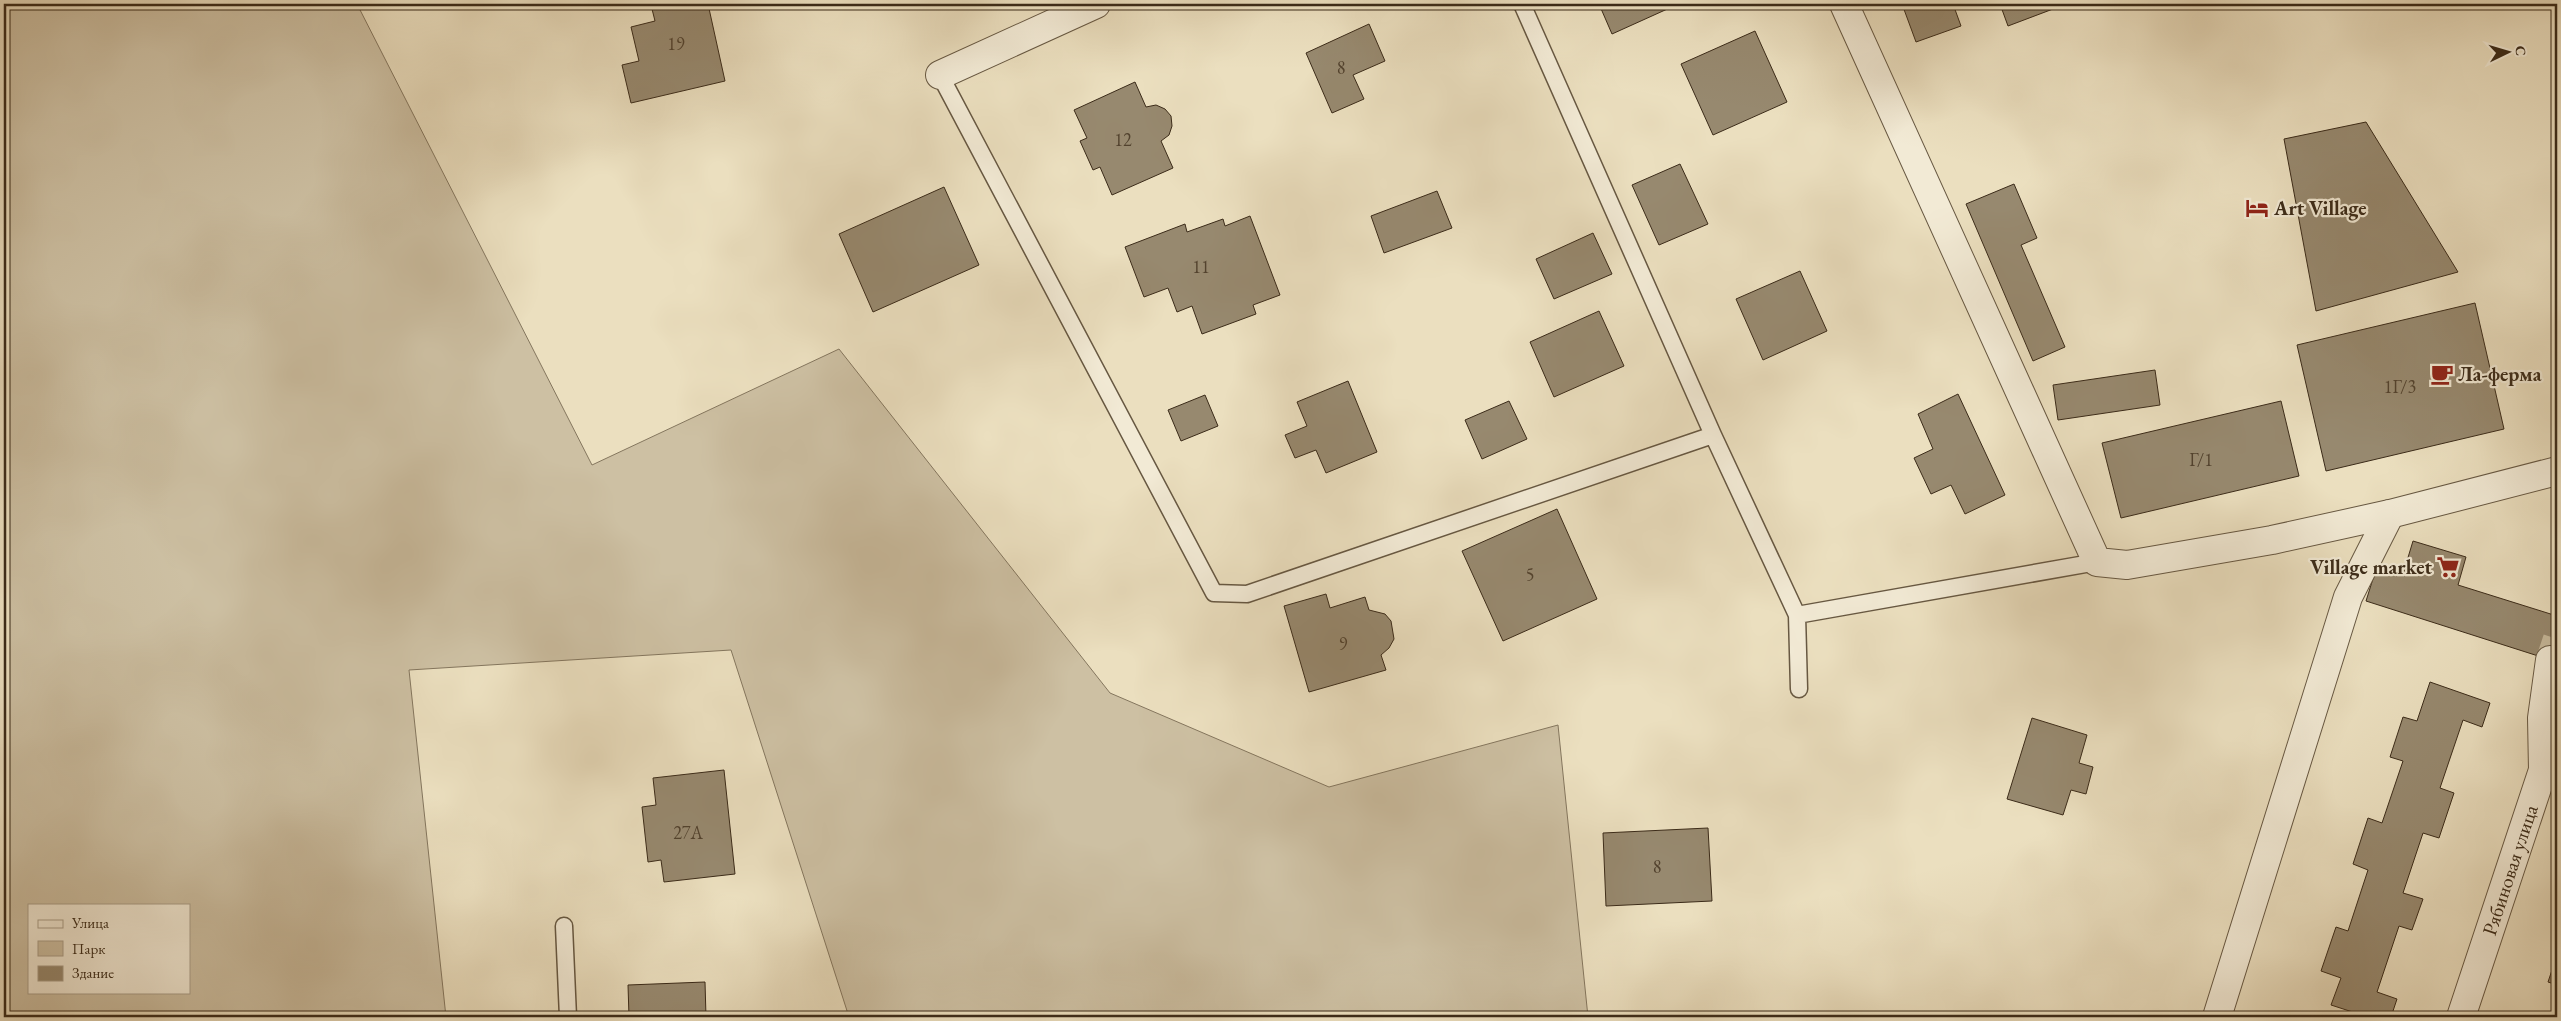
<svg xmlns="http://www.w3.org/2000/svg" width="2561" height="1021" viewBox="0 0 2561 1021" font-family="'EB Garamond',serif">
<rect width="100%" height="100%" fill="#ebdfbf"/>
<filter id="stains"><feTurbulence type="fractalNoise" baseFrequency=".004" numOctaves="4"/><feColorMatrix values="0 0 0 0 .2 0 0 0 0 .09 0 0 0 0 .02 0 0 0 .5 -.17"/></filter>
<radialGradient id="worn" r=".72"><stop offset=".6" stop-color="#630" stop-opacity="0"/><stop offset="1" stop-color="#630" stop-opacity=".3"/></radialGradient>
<path fill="#cdc0a3" stroke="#84765e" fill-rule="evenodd" d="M4,4H357L592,465L839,349L1110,693L1329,787L1558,725L1588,1017H849L731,650L409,670L446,1017H4ZM29,905H189V992H29Z"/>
<path fill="#97896f" stroke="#3b2b19" d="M659,4H708L725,81L631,103L622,65L639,61L631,27L655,21L651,5Z
M1599,4H1673L1674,6L1612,34Z
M1902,4H1953L1961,26L1916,42Z
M2000,4H2051L2053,9L2008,26Z
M1369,24L1385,61L1353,75L1364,99L1332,113L1306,53Z
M1755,31L1787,102L1713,135L1681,64Z
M1135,82L1146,107L1156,105L1165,109L1171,116L1172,126L1169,135L1161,141L1173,168L1112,195L1100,167L1093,170L1080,141L1087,138L1074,110Z
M2366,122L2458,272L2316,311L2284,139Z
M1680,164L1708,224L1659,245L1632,185Z
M2014,184L2037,238L2021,245L2065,347L2033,361L1966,204Z
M944,187L979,265L873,312L839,234Z
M1437,191L1452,228L1384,253L1371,216Z
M1250,216L1280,295L1253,305L1256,314L1202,334L1192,306L1177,312L1168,288L1144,297L1125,247L1185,224L1187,232L1223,219L1225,226Z
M1593,233L1612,274L1554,299L1536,259Z
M1800,271L1827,331L1763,360L1736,299Z
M2475,303L2504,429L2326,471L2297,345Z
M1599,311L1624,366L1554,397L1530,342Z
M2155,370L2160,405L2058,420L2053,385Z
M1348,381L1377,452L1326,473L1316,450L1295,458L1285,435L1307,426L1297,402Z
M1958,394L2005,495L1965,514L1951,485L1931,494L1914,458L1933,449L1918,414Z
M1205,395L1218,426L1181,441L1168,410Z
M1509,401L1527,439L1482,459L1465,420Z
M2281,401L2299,476L2121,518L2102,443Z
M1557,509L1597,599L1503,641L1462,551Z
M2413,541L2466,557L2458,585L2557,616V662L2366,601L2377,566L2403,574Z
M1326,594L1330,608L1365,597L1369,610L1385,614L1391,621L1394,639L1389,648L1381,655L1386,670L1309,692L1284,606Z
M2430,682L2490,703L2482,727L2463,720L2440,788L2454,793L2439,838L2423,833L2403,893L2423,899L2412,930L2399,926L2377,992L2397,999L2391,1017H2368L2331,1005L2341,978L2321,971L2336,927L2348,931L2368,870L2353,864L2368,818L2382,823L2403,761L2390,757L2403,717L2417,721Z
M2032,718L2087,735L2079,763L2093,767L2086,794L2071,790L2063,815L2007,799Z
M724,770L735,874L664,882L661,860L648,862L642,807L656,805L653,778Z
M1708,828L1712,901L1606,906L1603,833Z
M2557,955V985L2548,982Z
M705,982L706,1017H629L628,985Z"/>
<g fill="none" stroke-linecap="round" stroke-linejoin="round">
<path stroke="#c8bb9e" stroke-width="28" stroke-dasharray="28 14" stroke-linecap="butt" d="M2550,660L2557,639"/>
<defs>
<path id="lane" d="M1522,4L1713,435L1797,615L1799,689
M940,75L1214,593L1247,594L1713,435
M1797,615L2097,562
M564,926L568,1017"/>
<g id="street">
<path d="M1844,4L2097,562L2127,565L2272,540L2390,514L2557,471"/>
<path d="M940,75L1096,4"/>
<path d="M2217,1017L2348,597L2390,514"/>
<path id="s1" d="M2461,1017L2543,770L2542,718L2550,660"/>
</g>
</defs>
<use href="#lane" stroke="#675842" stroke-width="19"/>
<use href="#street" stroke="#675842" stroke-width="30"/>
<use href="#lane" stroke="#f2ead5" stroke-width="16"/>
<use href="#street" stroke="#f2ead5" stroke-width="28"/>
</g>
<defs>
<symbol id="hotel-bare" viewBox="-9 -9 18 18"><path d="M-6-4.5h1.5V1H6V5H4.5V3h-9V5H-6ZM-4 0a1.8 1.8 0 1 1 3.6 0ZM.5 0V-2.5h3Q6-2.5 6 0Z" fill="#8f2418" stroke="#f2ead5" stroke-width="2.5" paint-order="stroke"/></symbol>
<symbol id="cafe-bare" viewBox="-9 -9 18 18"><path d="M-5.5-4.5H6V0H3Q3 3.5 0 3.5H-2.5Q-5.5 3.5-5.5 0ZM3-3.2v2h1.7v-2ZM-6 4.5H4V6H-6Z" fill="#8f2418" stroke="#f2ead5" stroke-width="2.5" paint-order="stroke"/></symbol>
<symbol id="supermarket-bare" viewBox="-9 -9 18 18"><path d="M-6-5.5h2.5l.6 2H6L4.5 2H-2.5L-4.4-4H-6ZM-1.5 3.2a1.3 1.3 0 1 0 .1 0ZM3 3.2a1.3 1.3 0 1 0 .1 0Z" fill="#8f2418" stroke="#f2ead5" stroke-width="2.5" paint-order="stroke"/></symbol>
</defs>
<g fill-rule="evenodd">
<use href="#hotel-bare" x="2241" y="192" width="32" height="32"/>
<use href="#cafe-bare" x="2426" y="358" width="32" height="32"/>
<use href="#supermarket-bare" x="2432" y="551" width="32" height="32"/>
</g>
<g text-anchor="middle" stroke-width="4.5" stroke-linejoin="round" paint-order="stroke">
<g font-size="18" fill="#52422e">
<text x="676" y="50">19</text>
<text x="1341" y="74">8</text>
<text x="1123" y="146">12</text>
<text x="1201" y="273">11</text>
<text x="2400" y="393">1Г/3</text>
<text x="2201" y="466">Г/1</text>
<text x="1530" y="581">5</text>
<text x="1343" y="650">9</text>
<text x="688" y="839">27А</text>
<text x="1657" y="873">8</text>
</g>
<g font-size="20" font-weight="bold" fill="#3b2b19" stroke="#f2ead5" text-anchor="start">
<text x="2274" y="215">Art Village</text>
<text x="2458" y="381">Ла-ферма</text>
<text x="2432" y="574" text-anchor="end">Village market</text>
</g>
<g font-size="20" fill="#3b2b19" stroke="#f2ead5">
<text dy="7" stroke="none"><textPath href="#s1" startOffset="155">Рябиновая улица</textPath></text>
</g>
</g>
<rect width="2561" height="1021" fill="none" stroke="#ebdfbf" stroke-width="20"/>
<rect x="5" y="5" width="2551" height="1011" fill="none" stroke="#3b2b19" stroke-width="2.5"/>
<rect x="10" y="10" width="2541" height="1001" fill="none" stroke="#3b2b19"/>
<rect x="28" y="904" width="162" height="90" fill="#f2ead5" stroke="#a99e8a"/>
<rect x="38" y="920" width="25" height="8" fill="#f2ead5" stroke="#a99e8a"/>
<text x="72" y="928" font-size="15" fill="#3b2b19">Улица</text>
<rect x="38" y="941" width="25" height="15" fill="#cdc0a3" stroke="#a99e8a"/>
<text x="72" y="954" font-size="15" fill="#3b2b19">Парк</text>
<rect x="38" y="966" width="25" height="15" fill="#97896f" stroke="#a99e8a"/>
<text x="72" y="978" font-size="15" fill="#3b2b19">Здание</text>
<g transform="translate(2508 52) rotate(85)" stroke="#f2ead5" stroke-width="4" paint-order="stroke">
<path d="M0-4L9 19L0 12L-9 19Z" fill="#3b2b19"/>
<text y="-8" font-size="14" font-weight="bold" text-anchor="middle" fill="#3b2b19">С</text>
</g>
<rect width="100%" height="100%" filter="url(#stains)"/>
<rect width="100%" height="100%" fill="url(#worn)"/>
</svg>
